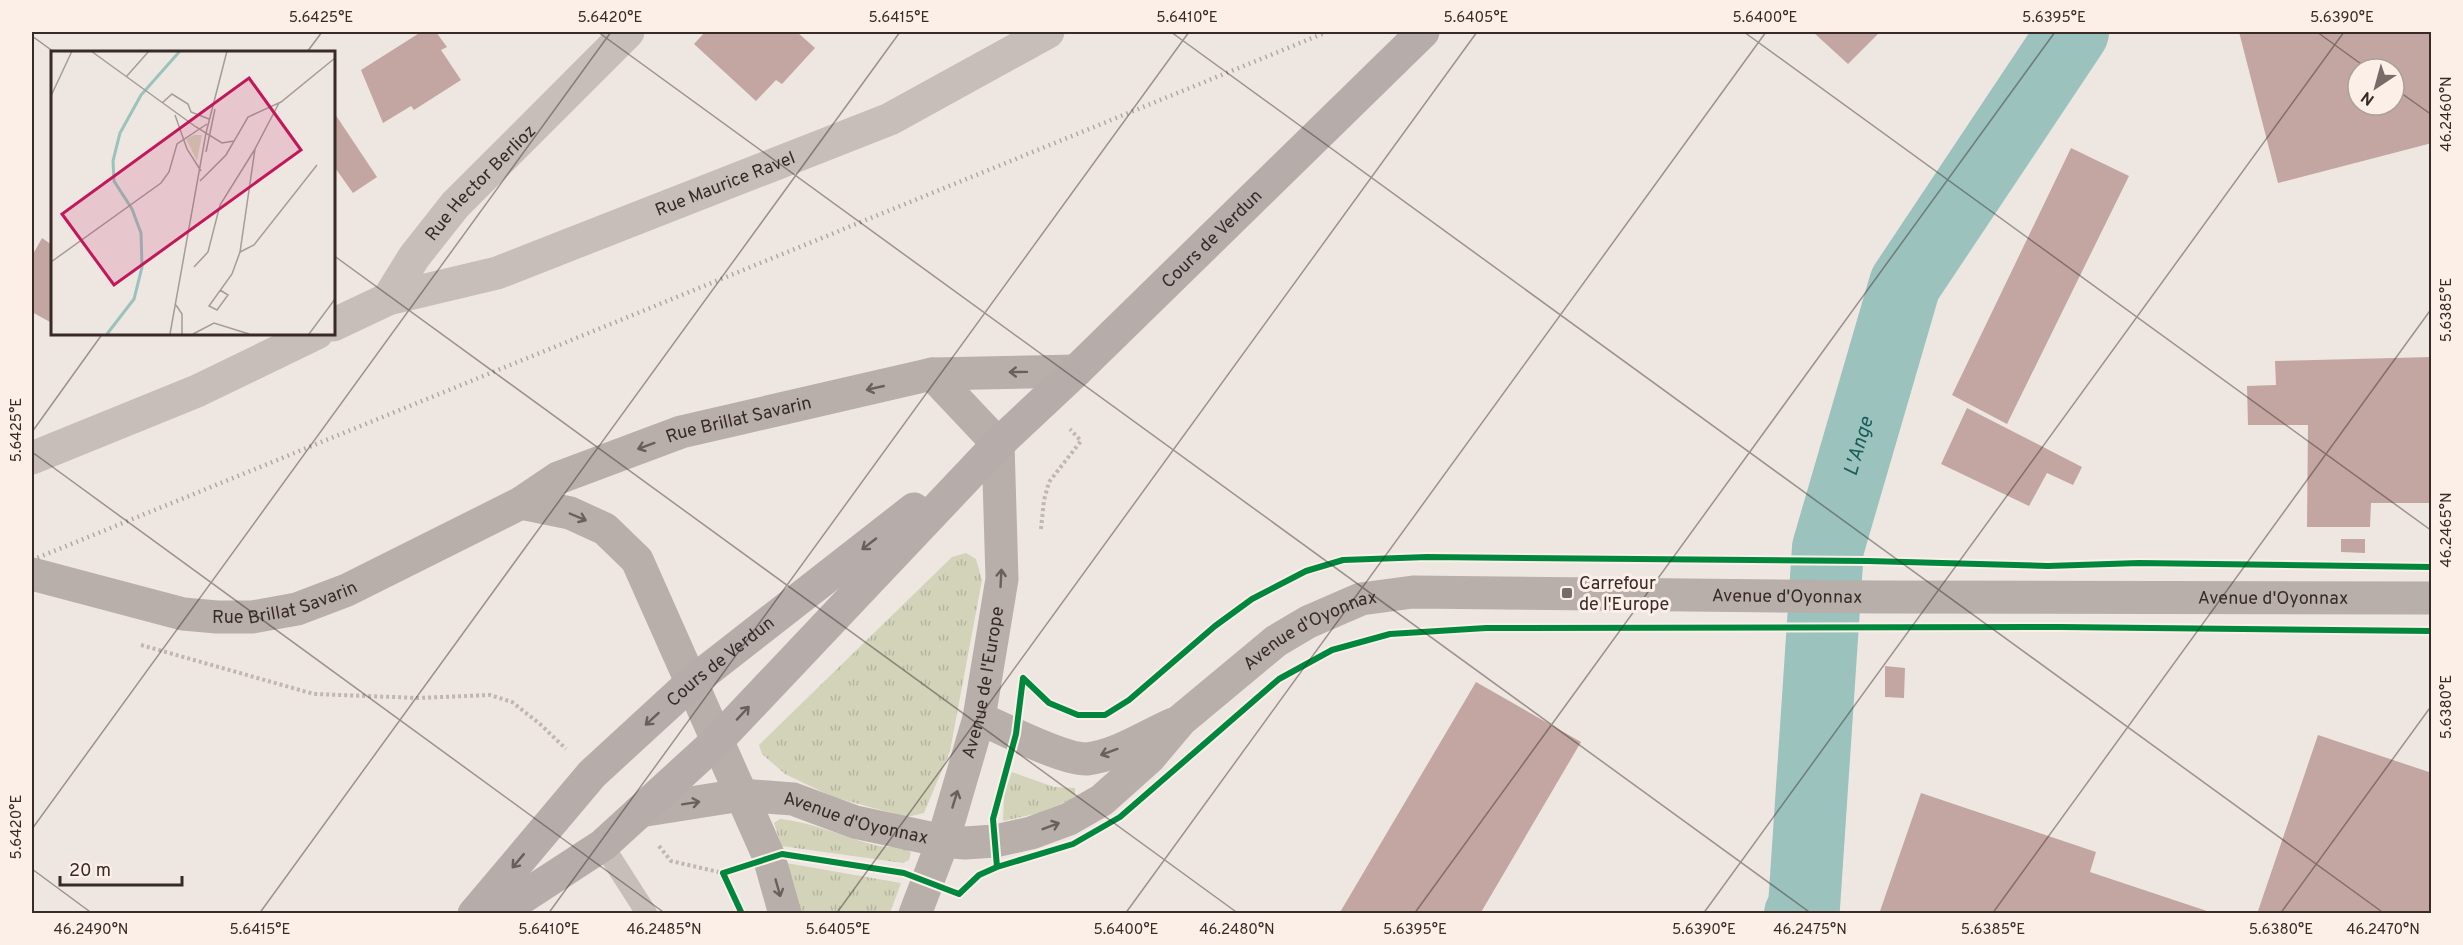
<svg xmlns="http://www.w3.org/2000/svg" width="2463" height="945" viewBox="0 0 2463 945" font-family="Overpass,sans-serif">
<defs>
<pattern id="grass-tufts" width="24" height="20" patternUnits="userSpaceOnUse" patternTransform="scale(1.5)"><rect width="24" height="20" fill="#d2d3b9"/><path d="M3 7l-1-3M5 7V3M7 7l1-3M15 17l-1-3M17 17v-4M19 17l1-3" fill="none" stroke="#b5b59f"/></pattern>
</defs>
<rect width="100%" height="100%" fill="#eee6e1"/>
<path fill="url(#grass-tufts)" d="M966,553L976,559L982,580L950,751L924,813L907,817L833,797L785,774L762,754L759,745L952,557Z
M1012,772L1054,787L1075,788V798L1039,813L1003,821L1004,795Z
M780,819C813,822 843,837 875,845C887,848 901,845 911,852L909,860L903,863L781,846L774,823Z
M786,863L901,883L890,913H801Z"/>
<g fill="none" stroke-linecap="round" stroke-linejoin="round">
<path stroke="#9bc2bd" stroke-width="72" id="s1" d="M1800,914L1804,907L1828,548L1905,284L2073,32"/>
</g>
<path fill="#c3a6a1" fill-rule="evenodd" d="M421,32H436L447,47L441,50L461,80L414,110L411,106L383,123L361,70Z
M705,32H797L815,48L782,84L776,80L756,101L694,44Z
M1813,32H1880L1848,64Z
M2239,32H2432V143L2278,183ZM2358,69H2394V105H2358Z
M333,111L377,177L353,193L333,165Z
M2071,148L2129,176L2007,424L1952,395Z
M42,238L52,245V317L50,322L32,312V256Z
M2432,357V503H2371L2370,527H2307L2308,425H2248L2247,386L2276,385L2275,361Z
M1967,408L2082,467L2073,485L2047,473L2029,506L1941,464Z
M2341,539H2365V553L2341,552Z
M1885,666L1905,668L1904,698L1885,697Z
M1476,682L1581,742L1480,914H1339Z
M2318,735L2432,773V914H2257Z
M1921,793L2096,852L2090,872L2216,914H1879Z"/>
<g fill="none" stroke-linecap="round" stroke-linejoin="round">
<path stroke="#c0b6b2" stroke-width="4" stroke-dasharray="3 3" stroke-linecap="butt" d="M1041,529L1044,500L1049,482L1081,441L1070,429
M141,645L314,694L419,698L490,695L512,702L540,724L566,749
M659,846L671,861L723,873"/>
<path stroke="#c7beb9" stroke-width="21" d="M603,845L647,914"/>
<g stroke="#c7beb9" stroke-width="33">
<path id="s2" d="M388,299L497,273L890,119L1048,32"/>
<path id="s3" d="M333,325L388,299L414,257L455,205L628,32"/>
<path d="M32,458L197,391L317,333"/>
</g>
<g stroke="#b8aeaa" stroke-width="33">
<path d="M521,503L570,513L605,529L637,560L769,857L785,914"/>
<path id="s4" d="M32,574L183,614L217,617H252L297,609L347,590L521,503L558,478L681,432L932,374L1076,371"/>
<path d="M979,718C1004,729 1063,760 1087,759C1116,756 1146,736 1173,724"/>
<path id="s5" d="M640,811L741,795L793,799L855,822L943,841L965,843L995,841L1031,833L1069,819L1102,800L1149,758L1181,720L1276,641L1308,622L1361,599L1413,592L1877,597L2432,598"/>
<path id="s6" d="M915,914L943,841L979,718L1002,579L998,444L932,374"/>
</g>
<g stroke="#b6aca9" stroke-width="33">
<path id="s7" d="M474,914L592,774L691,683L914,509"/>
<path id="s8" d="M497,914L603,845L717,741L998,444L1076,371L1423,32"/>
</g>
<path stroke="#aea7a4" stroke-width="4.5" stroke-dasharray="1.5 4.5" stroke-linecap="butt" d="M32,560L1327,32"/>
<defs>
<path id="cycleway" d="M1023,678L1049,703L1078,715H1105L1129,700L1215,626L1252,599L1306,571L1343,560L1427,557L1868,561L2048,566L2139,563L2432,567
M997,867L993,819L1016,734L1023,678
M742,914L723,873L782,854L904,873L959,894L979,875L997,867L1073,844L1120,817L1279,679L1332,650L1390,634L1486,628L2061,627L2432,631"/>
</defs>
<use href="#cycleway" stroke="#fbefe8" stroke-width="10"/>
<use href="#cycleway" stroke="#00873e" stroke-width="6"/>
</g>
<defs><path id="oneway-shaft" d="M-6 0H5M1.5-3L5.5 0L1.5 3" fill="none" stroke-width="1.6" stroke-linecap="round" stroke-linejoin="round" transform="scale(1.5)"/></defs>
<g stroke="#6b5f5b">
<use href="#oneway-shaft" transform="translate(1018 372) rotate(179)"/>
<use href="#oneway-shaft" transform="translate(875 388) rotate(167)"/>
<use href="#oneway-shaft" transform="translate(646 446) rotate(160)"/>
<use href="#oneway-shaft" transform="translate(578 517) rotate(23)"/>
<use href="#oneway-shaft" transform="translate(1001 578) rotate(-87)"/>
<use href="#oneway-shaft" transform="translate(1109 752) rotate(160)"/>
<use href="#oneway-shaft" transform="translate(955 799) rotate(-73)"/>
<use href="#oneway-shaft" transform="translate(691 803) rotate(-9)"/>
<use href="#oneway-shaft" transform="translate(1051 826) rotate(-21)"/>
<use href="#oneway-shaft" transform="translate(778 888) rotate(74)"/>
</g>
<g stroke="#6a5e5b">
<use href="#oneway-shaft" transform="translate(869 544) rotate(142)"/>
<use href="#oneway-shaft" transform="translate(743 713) rotate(-47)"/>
<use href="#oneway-shaft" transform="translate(652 719) rotate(138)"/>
<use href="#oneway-shaft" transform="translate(518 861) rotate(130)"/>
</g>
<path fill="none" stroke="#382a27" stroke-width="1.5" stroke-opacity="0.45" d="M598,32L1812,914M1171,32L2385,914M1744,32L2432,531M2317,32L2368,69M32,34L34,32M32,36L54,52M307,52L322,32M2394,88L2432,115M333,255L1239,914M32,432L103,333M32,452L666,914M32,829L611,32M32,869L93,914M259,914L900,32M548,914L1189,32M836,914L1477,32M1125,914L1766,32M1414,914L2055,32M1703,914L2344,32M1992,914L2432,308M2280,914L2432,705"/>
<rect fill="#786c68" stroke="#fbefe8" stroke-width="2" x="1561" y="587" width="12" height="12" rx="3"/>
<g text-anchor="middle" stroke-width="6" stroke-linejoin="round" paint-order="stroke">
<g font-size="18" fill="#382a27" stroke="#fbefe8">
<text dy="6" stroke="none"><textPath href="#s3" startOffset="210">Rue Hector Berlioz</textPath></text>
<text dy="6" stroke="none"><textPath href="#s2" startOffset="357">Rue Maurice Ravel</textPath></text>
<text dy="6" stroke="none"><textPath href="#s8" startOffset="986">Cours de Verdun</textPath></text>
<text dy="6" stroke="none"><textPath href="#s4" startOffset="754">Rue Brillat Savarin</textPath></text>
<text dy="6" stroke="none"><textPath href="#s5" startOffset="1236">Avenue d'Oyonnax</textPath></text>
<text dy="6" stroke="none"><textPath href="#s5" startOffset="1722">Avenue d'Oyonnax</textPath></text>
<text dy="6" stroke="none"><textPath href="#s4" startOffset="260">Rue Brillat Savarin</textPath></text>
<text dy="6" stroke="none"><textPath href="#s5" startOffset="750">Avenue d'Oyonnax</textPath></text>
<text dy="6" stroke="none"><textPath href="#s7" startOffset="354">Cours de Verdun</textPath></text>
<text dy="6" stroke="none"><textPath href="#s6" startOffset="242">Avenue de l'Europe</textPath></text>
<text dy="6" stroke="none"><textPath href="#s5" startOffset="220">Avenue d'Oyonnax</textPath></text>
</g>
<g font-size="18" fill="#382a27" stroke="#fbefe8" text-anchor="start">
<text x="1579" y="589">Carrefour<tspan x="1579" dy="21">de l'Europe</tspan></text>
</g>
<g font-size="20" font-style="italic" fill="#195d59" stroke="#fbefe8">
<text dy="7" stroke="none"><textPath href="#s1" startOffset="474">L'Ange</textPath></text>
</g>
</g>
<g transform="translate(51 51)">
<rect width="284" height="284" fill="#eee6e1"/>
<path d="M143,84H151L146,110L135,88Z" fill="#d2d3b9"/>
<path fill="none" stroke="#9bc2bd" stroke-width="3" d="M56,283L83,248L91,216L90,182L81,158L63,130L62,110L69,82L90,44L129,0"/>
<path fill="none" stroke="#a59b97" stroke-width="1.5" d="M40,0L145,76L171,92L183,90M75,26L98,0M0,45L21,0M111,52L121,43L137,53L140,61L158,68M124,64L136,98L150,120M155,101L164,58M149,130L175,104L197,66L230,51L284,7M189,201L203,194L266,114M0,211L110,132L118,121L126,93L156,73M143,216L157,201L169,154L204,98M169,239L177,244L166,259L158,255L181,223L189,201L204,98L228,52M125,254L131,263V283M119,283L155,82L176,0M142,283L163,272L198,283M258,283L284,248"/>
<path fill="#c2185b" fill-opacity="0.15" stroke="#c2185b" stroke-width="3" d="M198,27L250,99L63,234L11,163Z"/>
<rect width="284" height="284" fill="none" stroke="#382a27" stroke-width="3"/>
</g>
<rect width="2463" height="945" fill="none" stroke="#fbefe8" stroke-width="66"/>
<g transform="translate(2376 87) rotate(216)"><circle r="28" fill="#fbefe8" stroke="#ada09b" stroke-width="1.5"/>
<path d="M0-4.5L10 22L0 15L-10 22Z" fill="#786c68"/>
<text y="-9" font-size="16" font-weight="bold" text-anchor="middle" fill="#382a27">N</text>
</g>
<path d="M60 876v9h122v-9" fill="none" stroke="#382a27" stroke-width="3"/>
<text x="69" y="876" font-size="18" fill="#382a27" stroke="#fbefe8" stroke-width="4.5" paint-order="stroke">20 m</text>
<rect x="33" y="33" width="2397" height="879" fill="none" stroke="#382a27" stroke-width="2"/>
<g font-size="15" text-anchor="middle" fill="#382a27">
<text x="321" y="22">5.6425°E</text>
<text x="610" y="22">5.6420°E</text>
<text x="899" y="22">5.6415°E</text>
<text x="1187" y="22">5.6410°E</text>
<text x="1476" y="22">5.6405°E</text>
<text x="1765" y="22">5.6400°E</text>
<text x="2054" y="22">5.6395°E</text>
<text x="2342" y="22">5.6390°E</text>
<text transform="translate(2446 114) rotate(-90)" y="5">46.2460°N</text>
<text transform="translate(2446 310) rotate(-90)" y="5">5.6385°E</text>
<text transform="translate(16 430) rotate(-90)" y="5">5.6425°E</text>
<text transform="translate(2446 530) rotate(-90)" y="5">46.2465°N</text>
<text transform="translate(2446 707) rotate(-90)" y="5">5.6380°E</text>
<text transform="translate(16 827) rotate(-90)" y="5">5.6420°E</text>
<text x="91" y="934">46.2490°N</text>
<text x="260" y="934">5.6415°E</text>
<text x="549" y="934">5.6410°E</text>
<text x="664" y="934">46.2485°N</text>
<text x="838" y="934">5.6405°E</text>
<text x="1126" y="934">5.6400°E</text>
<text x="1237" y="934">46.2480°N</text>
<text x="1415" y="934">5.6395°E</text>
<text x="1704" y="934">5.6390°E</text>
<text x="1810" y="934">46.2475°N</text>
<text x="1993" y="934">5.6385°E</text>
<text x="2281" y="934">5.6380°E</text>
<text x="2383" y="934">46.2470°N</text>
</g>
</svg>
